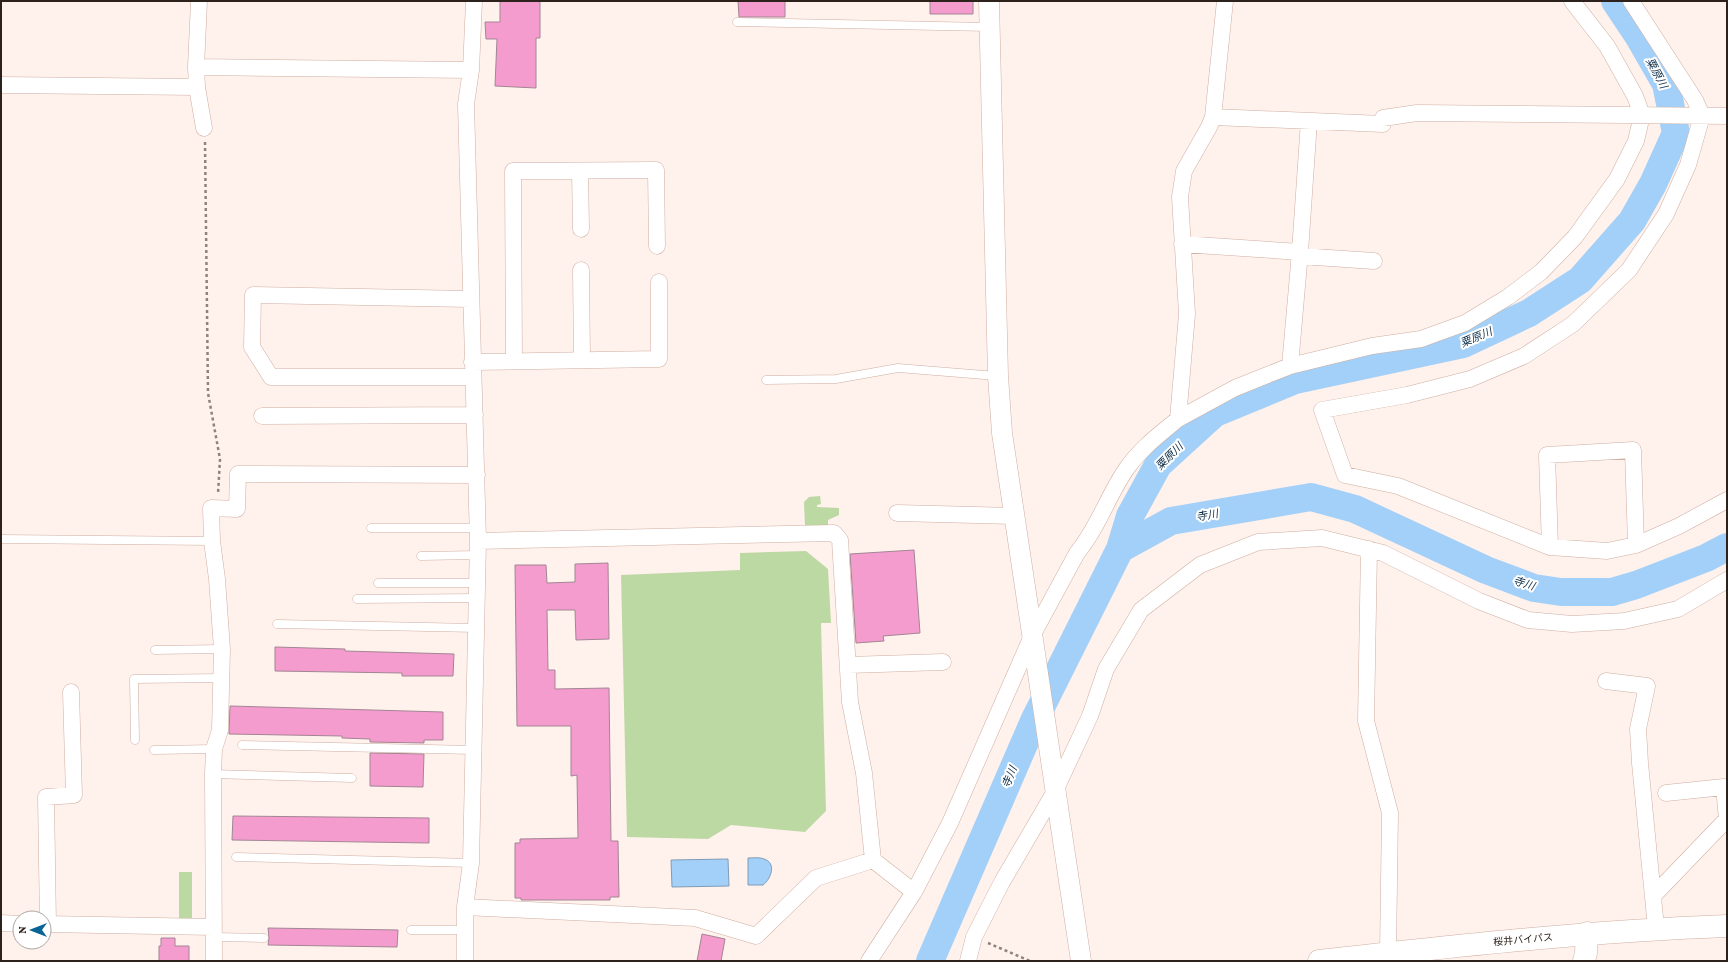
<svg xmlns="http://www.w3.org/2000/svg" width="1728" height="962" viewBox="0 0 1728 962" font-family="'Crimson Pro','Noto Sans JP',serif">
<rect width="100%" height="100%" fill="#fff1ec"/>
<path fill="#bdd9a3" d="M820,496L821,504L817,505V507L839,508V515L828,520V528L805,526L804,502L809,497Z
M806,551L828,569L831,623H821L826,811L805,832L731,825L708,839L627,837L621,575L740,570V553Z
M179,872H192V923H179Z"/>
<path fill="#a3d0f8" stroke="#809cb6" d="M748,858C753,858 760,857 764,859C777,863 771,879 763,885H748Z
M728,859L729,886L672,887L671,860Z"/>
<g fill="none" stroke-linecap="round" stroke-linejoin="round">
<path stroke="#a3d0f8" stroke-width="28" d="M1120,549L1171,521L1311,497L1355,509L1486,570L1534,588L1561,592H1612L1636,585L1706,558L1727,547
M930,961L1034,721L1120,549L1130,516L1158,465L1215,413L1295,380L1463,344L1529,313L1580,280L1632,221L1653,184L1676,133L1666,84L1639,37L1615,1"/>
</g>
<path fill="#f59cce" stroke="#a28594" d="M500,1H540V38H536V88L495,86L497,39H486L485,22H500Z
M738,1H785V17H739Z
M930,1H973V14H930Z
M914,550L920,633L883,636L884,641L856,643L850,554Z
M608,563L609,639L576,640L575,610H547L548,670H555V689L609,688L611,841H618L619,897H610V900H521V898H515V843H520V839L578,838L577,775L571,776V726H517L515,565H546L547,583L575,582V564Z
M275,647L345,649V651L454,654L453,676H402V673L275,671Z
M230,706L443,712V740H424V743L370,742V739L342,738V736L229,734Z
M370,753L424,754L423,787L370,786Z
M233,816L429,818V843L232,840Z
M268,928L398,930L397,947L268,945L269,938Z
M702,934L725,939L721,961H697Z
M161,938H175V946H189V961H159V946H161Z"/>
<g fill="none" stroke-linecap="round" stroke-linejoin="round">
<defs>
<path id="service" d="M737,22L989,27
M766,380L836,379L898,368L997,376
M371,528H478
M1,539L212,541
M421,556L478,555
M378,583H478
M357,599L477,598
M277,624L477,628
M155,650L222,649
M135,740L134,679L222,678
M242,745L474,750
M154,750L214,749
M213,774L352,778
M236,857L471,863
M411,930H465
M214,937L264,938"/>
<path id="minor" d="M199,1L196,67L197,87L204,128
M1631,1L1695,100L1702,116L1688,165L1666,214L1629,270L1573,324L1524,356L1470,379L1407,395L1322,410L1345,475L1398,486L1550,547L1607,551L1636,545L1679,526L1727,500
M196,67L471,70
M1,85L197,87
M1213,117L1383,124V118L1417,113L1727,116
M580,171L581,229
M1182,244L1300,252
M1300,256L1374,261
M581,270L582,360
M471,299L253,295L252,347L271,377H473
M514,361L513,171L656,170L657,246
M472,362L659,359V282
M1290,366L1300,252L1309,121
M262,416L475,415
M1178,419L1235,388L1290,366L1372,346L1421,339L1465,323L1508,297L1541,272L1575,237L1617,179L1636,141L1642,115L1635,96L1607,46L1572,1
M897,513L1014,516
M1550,547L1547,455L1633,450L1636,545
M1369,549L1366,721L1390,813L1388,953
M848,665L943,662
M1606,681L1647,686L1638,729L1640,763L1656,928
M873,860L914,892L950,823L1032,636L1077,553C1098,528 1108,495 1127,468C1141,448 1159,435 1178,419L1187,314L1180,197L1184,171L1209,127L1213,117L1225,1
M1653,896L1727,819L1724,787L1666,793
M465,907L695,918L756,936L816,878L873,860L864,773L850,702L840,540L834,533L478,541
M1,923L20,924
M44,924L214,927
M48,925L46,797L74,795L71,692
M214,961L213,774L214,749L220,730L222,649L217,579L212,541L211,508L237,509L238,474L477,475
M465,961V907L471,863L478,541L466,104L471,70L474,1
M869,961L914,892
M968,961L974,937L1002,882L1054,793L1090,716L1106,669L1141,610L1200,565L1258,542L1322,538L1383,553L1479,601L1528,620L1572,624L1624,621L1678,609L1727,580"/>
<path id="tertiary" d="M989,1L998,376L1002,433L1081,961"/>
<path id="primary" d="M1584,961L1586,953L1587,933"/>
<path id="trunk" d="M1319,961C1455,946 1590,931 1727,926"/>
</defs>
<use href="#service" stroke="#ceafa1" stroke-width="9"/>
<use href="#minor" stroke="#ceafa1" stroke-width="17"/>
<use href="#tertiary" stroke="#ceafa1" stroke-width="21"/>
<use href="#primary" stroke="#ceafa1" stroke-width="23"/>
<use href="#trunk" stroke="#ceafa1" stroke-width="23"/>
<path stroke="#8f827d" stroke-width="2.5" stroke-dasharray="3 3" stroke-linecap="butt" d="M205,142L208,393L220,459L218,494
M988,943L1030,961"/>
<use href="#service" stroke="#fff" stroke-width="8"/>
<use href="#minor" stroke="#fff" stroke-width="16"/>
<use href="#tertiary" stroke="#fff" stroke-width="20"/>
<use href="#primary" stroke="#fff" stroke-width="22"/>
<use href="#trunk" stroke="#fff" stroke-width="22"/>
</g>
<g text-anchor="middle" stroke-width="4" stroke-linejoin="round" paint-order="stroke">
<g font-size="10" fill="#2d211c" stroke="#fff">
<text transform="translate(1523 939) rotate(-5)" y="4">桜井バイパス</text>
</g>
<g font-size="11" font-style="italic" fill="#0f2f4a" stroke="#fff">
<text transform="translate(1657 73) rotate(62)" y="4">粟原川</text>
<text transform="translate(1476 337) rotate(-23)" y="4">粟原川</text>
<text transform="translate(1169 456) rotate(-45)" y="4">粟原川</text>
<text transform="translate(1207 515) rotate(-10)" y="4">寺川</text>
<text transform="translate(1524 583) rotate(18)" y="4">寺川</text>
<text transform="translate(1009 777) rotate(-67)" y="4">寺川</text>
</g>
</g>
<rect width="1728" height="962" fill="none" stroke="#2d211c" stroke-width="4"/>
<g transform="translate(32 930) rotate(270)"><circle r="19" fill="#ffffff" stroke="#aba6a4"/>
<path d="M0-3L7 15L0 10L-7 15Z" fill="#066595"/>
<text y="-6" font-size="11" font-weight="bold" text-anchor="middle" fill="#2d211c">N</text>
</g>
</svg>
